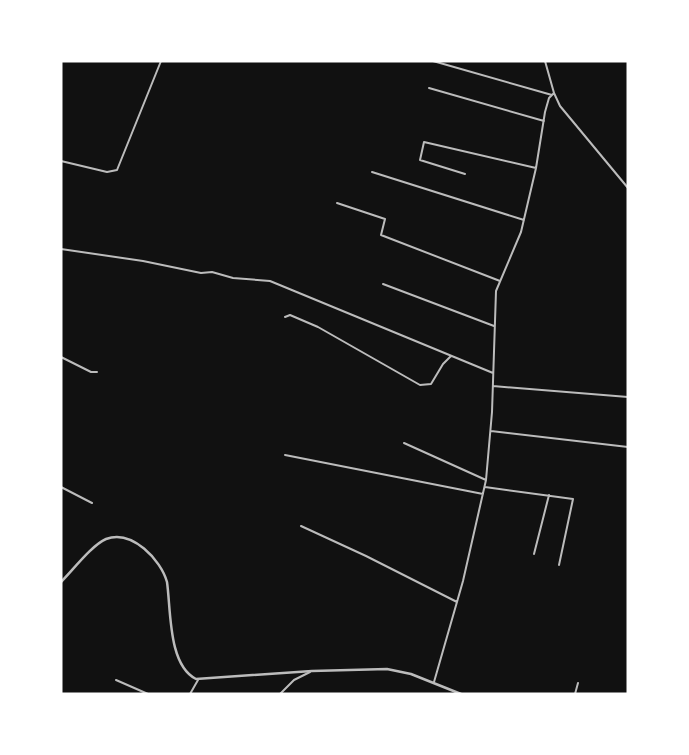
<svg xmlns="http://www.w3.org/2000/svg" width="689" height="755" viewBox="0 0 689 755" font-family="'Source Sans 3',sans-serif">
<rect width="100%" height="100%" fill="#111"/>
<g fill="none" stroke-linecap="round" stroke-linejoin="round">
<path stroke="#bcbcbc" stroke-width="2" d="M433,61L552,95
M545,61L554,93L560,106L628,188
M429,88L544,121
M61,161L107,172L117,170L161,61
M372,172L524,220
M465,174L420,160L424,142L536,168
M337,203L385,219L381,235L500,281
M61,249L143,261L201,273L212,272L233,278L270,281L493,373
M383,284L494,326
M285,317L290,315L318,327L420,385L431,384L443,364L451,356
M61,357L91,372H97
M493,386L628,397
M491,431L628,447
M404,443L486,480
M285,455L483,494
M61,487L92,503
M485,487L573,499L559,565
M301,526L366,556L457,602
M534,554L549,495
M116,680L148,694
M434,682L463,581L486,480L492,412L496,291L521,232L536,168L545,112L549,98L554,93
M190,694L198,680
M280,694L294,680L310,672
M575,694L578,683"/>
<path stroke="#bcbcbc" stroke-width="2.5" d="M61,582C73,570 92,545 106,539C132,529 161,560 167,582C171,610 168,665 196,679L312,671L387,669L411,674L461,694"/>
</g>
<rect width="689" height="755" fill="none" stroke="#ffffff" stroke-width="125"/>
</svg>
